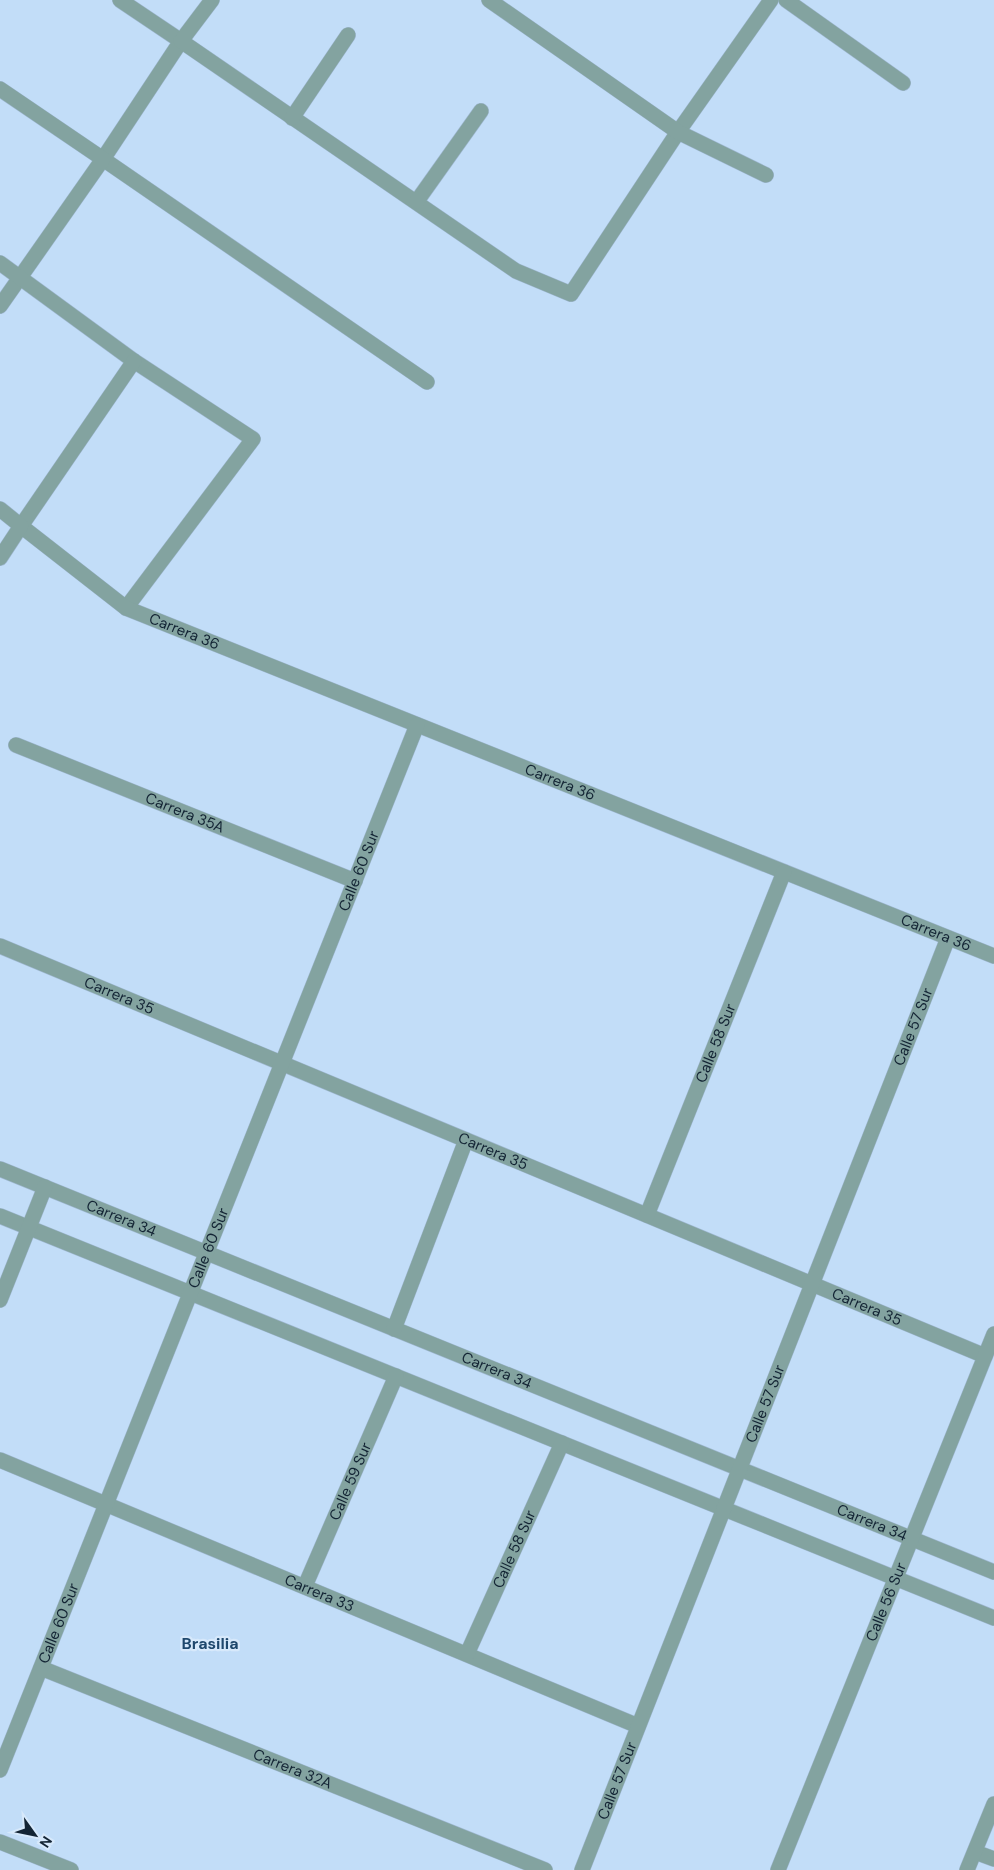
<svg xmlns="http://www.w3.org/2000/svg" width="994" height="1870" viewBox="0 0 994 1870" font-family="'DM Sans',sans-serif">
<rect width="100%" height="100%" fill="#c2ddf8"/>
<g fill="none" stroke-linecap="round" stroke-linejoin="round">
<defs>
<g id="street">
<path d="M120,0L181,41L103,159L427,382"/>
<path d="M212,0L181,41L516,271L571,294L678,132L771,0"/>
<path d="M489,0L678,132L766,175"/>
<path d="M786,0L903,83"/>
<path d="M0,89L103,159L0,306"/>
<path d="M292,118L348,35"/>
<path d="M417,201L481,111"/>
<path d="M0,263L134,361L253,439L126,608"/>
<path id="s1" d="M134,361L21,526L126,608L994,956"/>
<path d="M0,509L21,526L0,558"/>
<path id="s2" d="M16,745L355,881"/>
<path id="s3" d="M0,946L985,1356"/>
<path id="s4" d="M0,1169L994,1572"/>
<path id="s5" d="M647,1215L784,872"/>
<path d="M0,1216L994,1618"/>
<path d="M0,1300L45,1187"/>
<path d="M394,1329L466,1140"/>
<path id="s6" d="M0,1460L638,1726"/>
<path id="s7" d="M305,1586L396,1376"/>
<path id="s8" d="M467,1654L562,1443"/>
<path id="s9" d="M41,1668L545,1870"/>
<path id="s10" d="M0,1770L417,725"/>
<path d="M0,1842L71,1870"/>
<path d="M975,1852L994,1859"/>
<path id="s11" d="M582,1870L948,938"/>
<path id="s12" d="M778,1870L994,1334"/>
<path d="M967,1870L994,1804"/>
</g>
</defs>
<use href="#street" stroke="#9fb8d1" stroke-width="16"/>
<use href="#street" stroke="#83a3a0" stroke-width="15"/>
</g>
<g text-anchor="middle" stroke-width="4.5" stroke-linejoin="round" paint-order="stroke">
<g font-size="15" fill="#132434" stroke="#d7e9fb">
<text dy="5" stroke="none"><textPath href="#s1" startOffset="396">Carrera 36</textPath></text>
<text dy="5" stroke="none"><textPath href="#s1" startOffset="801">Carrera 36</textPath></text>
<text dy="5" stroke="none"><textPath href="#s2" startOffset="182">Carrera 35A</textPath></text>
<text dy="5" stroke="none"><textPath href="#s10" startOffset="968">Calle 60 Sur</textPath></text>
<text dy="5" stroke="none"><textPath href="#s1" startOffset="1206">Carrera 36</textPath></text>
<text dy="5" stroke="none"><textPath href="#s3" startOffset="129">Carrera 35</textPath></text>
<text dy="5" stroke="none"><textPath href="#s11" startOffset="906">Calle 57 Sur</textPath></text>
<text dy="5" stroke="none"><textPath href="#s5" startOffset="185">Calle 58 Sur</textPath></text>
<text dy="5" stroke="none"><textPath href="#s3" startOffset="534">Carrera 35</textPath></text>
<text dy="5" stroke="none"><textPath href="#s4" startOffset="131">Carrera 34</textPath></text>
<text dy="5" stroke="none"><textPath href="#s10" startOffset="562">Calle 60 Sur</textPath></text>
<text dy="5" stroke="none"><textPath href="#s3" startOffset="939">Carrera 35</textPath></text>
<text dy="5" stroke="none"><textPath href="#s4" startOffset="536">Carrera 34</textPath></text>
<text dy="5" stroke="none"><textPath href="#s11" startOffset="501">Calle 57 Sur</textPath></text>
<text dy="5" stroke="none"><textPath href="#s7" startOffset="114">Calle 59 Sur</textPath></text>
<text dy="5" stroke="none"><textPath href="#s4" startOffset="941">Carrera 34</textPath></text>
<text dy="5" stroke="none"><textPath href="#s8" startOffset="115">Calle 58 Sur</textPath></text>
<text dy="5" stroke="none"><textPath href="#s6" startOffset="346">Carrera 33</textPath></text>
<text dy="5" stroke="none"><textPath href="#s12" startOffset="289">Calle 56 Sur</textPath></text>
<text dy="5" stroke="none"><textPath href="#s10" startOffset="158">Calle 60 Sur</textPath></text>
<text dy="5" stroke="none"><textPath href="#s9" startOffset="271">Carrera 32A</textPath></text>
<text dy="5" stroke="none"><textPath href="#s11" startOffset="96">Calle 57 Sur</textPath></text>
</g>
<g font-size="16" font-weight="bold" fill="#1f486d" stroke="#d7e9fb">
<text x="210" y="1649">Brasilia</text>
</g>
</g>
<g transform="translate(35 1835) rotate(123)" stroke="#d7e9fb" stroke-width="4" paint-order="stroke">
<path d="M0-4L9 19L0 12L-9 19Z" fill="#132434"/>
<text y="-8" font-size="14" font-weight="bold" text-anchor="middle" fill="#132434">N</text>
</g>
</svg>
